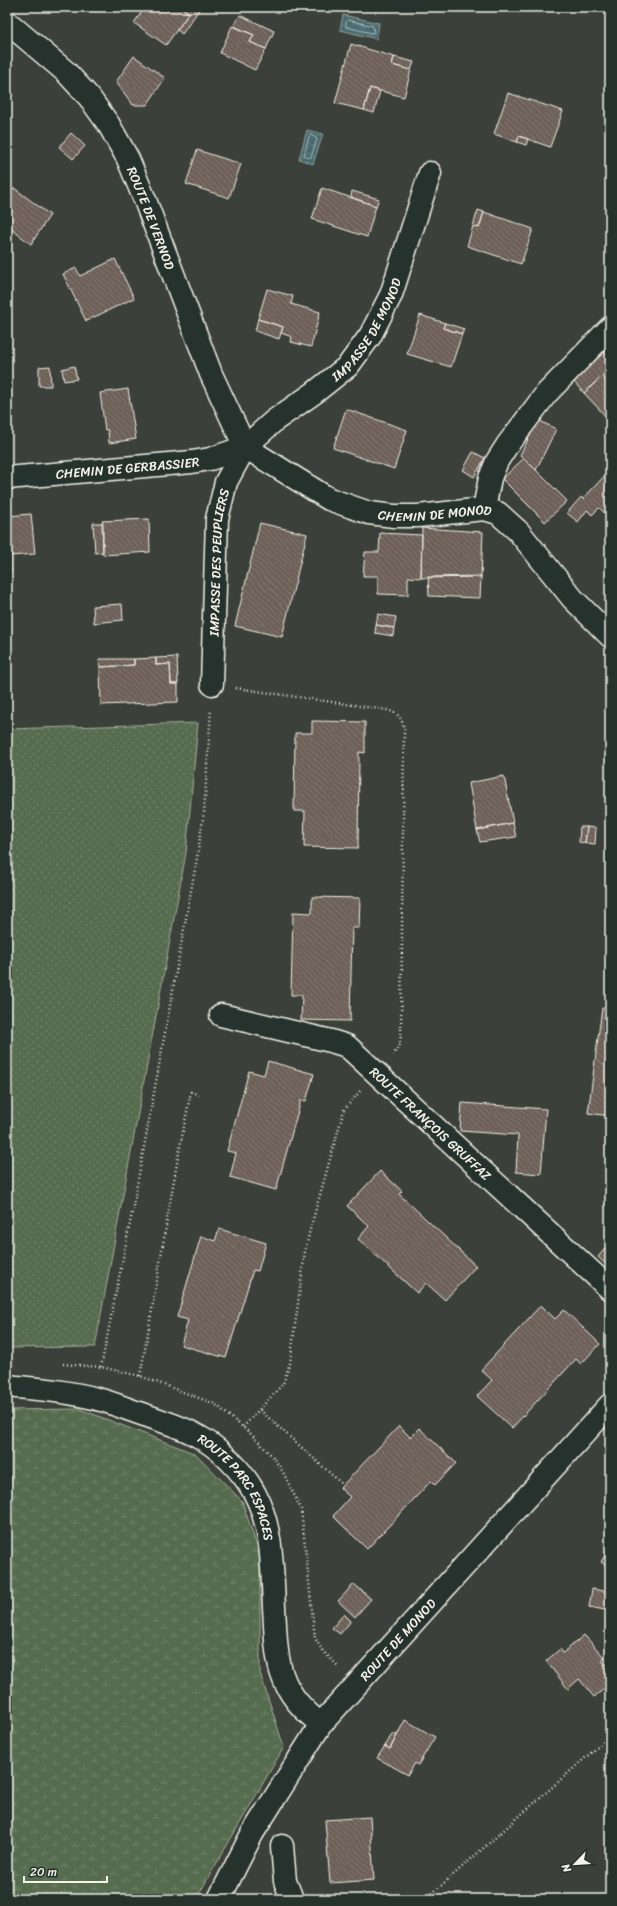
<svg xmlns="http://www.w3.org/2000/svg" width="617" height="1906" viewBox="0 0 617 1906" font-family="Sriracha,sans-serif">
<defs>
<pattern id="grass-dots" width="8" height="8" patternUnits="userSpaceOnUse"><rect width="8" height="8" fill="#576c50"/><path d="M2 2h.1M6 6h.1" fill="none" stroke="#708169" stroke-width="1.8" stroke-linecap="round"/></pattern>
<pattern id="wetland-marsh" width="20" height="14" patternUnits="userSpaceOnUse"><rect width="20" height="14" fill="#576c50"/><path d="M1 5h8M5 5V1M11 12h8M15 12V8" fill="none" stroke="#708169"/></pattern>
<pattern id="water-waves" width="16" height="10" patternUnits="userSpaceOnUse"><rect width="16" height="10" fill="#496b6f"/><path d="M0 5q4-4 8 0t8 0" fill="none" stroke="#648184"/></pattern>
<pattern id="building-back-hatch" width="6" height="6" patternUnits="userSpaceOnUse"><rect width="6" height="6" fill="#6d6159"/><path d="M-1 5l2 2M0 0l6 6M5-1l2 2" fill="none" stroke="#827871"/></pattern>
</defs>
<rect width="100%" height="100%" fill="#3b413a"/>
<filter id="ink" filterUnits="userSpaceOnUse"><feTurbulence type="fractalNoise" baseFrequency=".025" numOctaves="2"/><feDisplacementMap in="SourceGraphic" scale="8" xChannelSelector="R" yChannelSelector="G"/><feConvolveMatrix kernelMatrix="1 2 1 2 8 2 1 2 1" color-interpolation-filters="sRGB"/></filter>
<g filter="url(#ink)">
<path fill="url(#grass-dots)" stroke="#a6ae9c" d="M198,723L186,853L95,1347L7,1348V729Z"/>
<path fill="url(#wetland-marsh)" stroke="#a6ae9c" d="M80,1409L196,1454L242,1501L260,1555V1673L284,1747L196,1899H7V1410Z"/>
<path fill="url(#water-waves)" stroke="#8da19f" d="M343,15L379,23L377,39L340,30Z
M307,130L323,134L313,164L299,159Z"/>
<g fill="none" stroke-linecap="round" stroke-linejoin="round">
<path stroke="#b0bbb8" stroke-width="1" d="M348,20L373,26L374,32L372,33L346,27V22Z
M311,135L317,139L311,157L309,158L304,155L309,137Z"/>
</g>
<path fill="url(#building-back-hatch)" stroke="#f4f1e8" d="M145,7H181L189,13L166,45L134,23Z
M181,7H201L182,34L177,30L189,13Z
M240,15L274,31L266,49L250,42L254,35L234,26Z
M232,26L254,35L250,42L266,49L255,70L220,53Z
M351,44L394,57L392,65L411,70L404,97L370,88L364,110L335,103Z
M134,56L165,78L147,105H133L116,82Z
M394,57L414,62L411,70L392,65Z
M370,88L380,91L374,113L364,110Z
M508,93L563,111L550,147L519,136L517,142L494,134Z
M71,133L85,146L73,159L59,147Z
M519,136L528,139L526,145L517,142Z
M197,150L241,164L229,198L186,184Z
M14,188L50,215L31,244L7,226V198Z
M322,188L376,206L367,237L312,219Z
M352,191L379,199L376,206L351,197Z
M478,210L484,212L479,228L473,226Z
M484,212L533,229L521,264L467,246L473,226L479,228Z
M115,259L134,298L86,321L63,274L76,268L80,276Z
M267,289L293,296L291,304L320,312L311,347L291,342L292,337L281,333L283,327L258,319Z
M420,315L445,323L443,328L462,334L451,367L407,354Z
M258,319L283,327L279,339L255,331Z
M445,323L464,329L462,334L443,328Z
M610,347V369L584,393L573,381Z
M50,366L51,386H39V367Z
M74,366L77,379L64,381L62,369Z
M610,369V385L602,376Z
M602,376L610,385V421L584,393Z
M128,389L136,439L109,443L108,430H105L100,393Z
M346,409L407,430L394,469L333,448Z
M538,420L556,429L536,470L520,455Z
M473,452L485,458L474,477L463,470Z
M524,458L567,501L545,522L502,479Z
M610,470V517L599,508L592,515L587,510L578,522L567,513L581,497L583,499Z
M31,514L35,554L10,556L11,572H7V516Z
M149,519L150,552L103,555L102,521Z
M93,523H103V552L95,553Z
M260,523L307,534L282,637L235,626Z
M422,528L483,532L481,577L421,578Z
M380,533L422,535L421,578L408,577V595L378,594V576H363L365,552H379Z
M428,577L481,576L480,598L429,596Z
M122,604L123,620L94,623L93,606Z
M378,614L396,617L394,628L376,625Z
M376,625L394,628L393,636L375,633Z
M177,657L178,684H171L170,664L156,665V658Z
M156,658V665L170,664L171,684H178V702L101,705L100,667L134,665V659Z
M99,659H134V665L100,667Z
M312,721L365,722V753L359,752L358,848L304,847L305,811H294L295,733H312Z
M504,776L513,823L477,830L469,783Z
M513,823L516,837L480,842L477,830Z
M580,827H587L585,843L579,842Z
M587,827L596,828L595,844L585,843Z
M312,897L360,898L359,928H352L350,1021L301,1020L302,995H291L293,912L312,913Z
M602,1008L610,1009V1116L588,1113Z
M268,1061L314,1074L306,1101L301,1100L276,1190L230,1177L236,1153L227,1151L249,1071L264,1075Z
M462,1103L546,1109L541,1174L516,1172L518,1135L460,1131Z
M380,1171L402,1191L399,1194L476,1266L445,1300L426,1283L417,1293L358,1239L369,1226L347,1206Z
M219,1229L266,1243L258,1271L253,1270L226,1358L181,1345L188,1320L177,1317L201,1236L215,1241Z
M610,1243V1268L598,1257Z
M541,1305L555,1319L564,1310L600,1344L581,1364L576,1359L512,1428L477,1396L492,1380L481,1370Z
M399,1426L410,1437L419,1428L456,1463L435,1485L431,1481L367,1549L333,1516L350,1497L340,1488Z
M610,1547V1568L601,1562Z
M354,1584L371,1599L355,1617L338,1601Z
M592,1589L610,1592V1611L589,1607Z
M344,1614L351,1621L340,1634L332,1628Z
M584,1635L605,1658L602,1661L606,1665L610,1662V1684L594,1697L579,1679L568,1689L546,1661L560,1649L563,1653Z
M405,1720L435,1737L418,1765L415,1763L408,1775L377,1758L385,1746L390,1749Z
M393,1733L397,1735L390,1749L385,1746Z
M370,1817L374,1880L330,1883L325,1820Z"/>
<g fill="none" stroke-linecap="round" stroke-linejoin="round">
<defs>
<g id="minor">
<path id="s1" d="M7,22L66,72L89,97L109,125L128,159L145,200L211,374L245,447L329,499L369,513L394,516H418L484,509L498,513L519,532L573,599L610,636"/>
<path id="s2" d="M7,478L192,462L210,459L245,447"/>
<path d="M484,509L490,478L497,461L508,444L546,394L610,328"/>
<path id="s3" d="M212,684L217,519L226,482L245,447L275,420L314,393L348,366L370,336L391,295L430,173"/>
<path id="s4" d="M221,1015L331,1041L347,1046L610,1289"/>
<path id="s5" d="M7,1386C37,1389 68,1391 97,1399C114,1403 131,1411 148,1416C164,1422 182,1427 196,1435C219,1447 243,1471 255,1494C273,1529 272,1569 274,1607C277,1659 275,1690 321,1724"/>
<path d="M282,1846L285,1881L292,1899"/>
<path id="s6" d="M219,1899L252,1834L321,1724L610,1405"/>
</g>
</defs>
<use href="#minor" stroke="#f4f1e8" stroke-width="25"/>
<path stroke="#f4f1e8" stroke-width="2.5" stroke-dasharray="1 3" stroke-linecap="butt" d="M236,688L387,710C398,713 403,719 404,730L401,1033L400,1045L393,1055
M63,1364L101,1367L140,1376L215,1404L251,1434L273,1457L283,1472L301,1509L315,1638L322,1650L339,1667
M101,1367L131,1218L197,858L204,812L211,709
M140,1376C158,1281 171,1186 191,1092L200,1095
M260,1410L343,1485
M243,1427L283,1384L290,1363L305,1251L310,1230L344,1110L360,1091
M426,1899L610,1736"/>
<use href="#minor" stroke="#26332d" stroke-width="22"/>
</g>
</g>
<g text-anchor="middle" stroke-width="4" stroke-linejoin="round" paint-order="stroke">
<g font-size="13" fill="#f4f1e8" stroke="#26332d">
<text dy="5" stroke="none"><textPath href="#s1" startOffset="248">ROUTE DE VERNOD</textPath></text>
<text dy="5" stroke="none"><textPath href="#s3" startOffset="415">IMPASSE DE MONOD</textPath></text>
<text dy="5" stroke="none"><textPath href="#s2" startOffset="121">CHEMIN DE GERBASSIER</textPath></text>
<text dy="5" stroke="none"><textPath href="#s1" startOffset="703">CHEMIN DE MONOD</textPath></text>
<text dy="5" stroke="none"><textPath href="#s3" startOffset="122">IMPASSE DES PEUPLIERS</textPath></text>
<text dy="5" stroke="none"><textPath href="#s4" startOffset="244">ROUTE FRANÇOIS GRUFFAZ</textPath></text>
<text dy="5" stroke="none"><textPath href="#s5" startOffset="265">ROUTE PARC ESPACES</textPath></text>
<text dy="5" stroke="none"><textPath href="#s6" startOffset="317">ROUTE DE MONOD</textPath></text>
</g>
</g>
<rect width="617" height="1906" fill="none" stroke="#26332d" stroke-width="24"/>
<rect x="12" y="12" width="593" height="1882" fill="none" stroke="#f4f1e8" stroke-width="1.5" filter="url(#ink)"/>
<g transform="translate(575 1864) rotate(245)" stroke="#26332d" stroke-width="3" paint-order="stroke">
<path d="M0-3L7 15L0 10L-7 15Z" fill="#f4f1e8"/>
<text y="-6" font-size="11" font-weight="bold" text-anchor="middle" fill="#f4f1e8">N</text>
</g>
<path d="M24 1876v6h83v-6" fill="none" stroke="#f4f1e8" stroke-width="2"/>
<text x="30" y="1876" font-size="12" fill="#f4f1e8" stroke="#26332d" stroke-width="3" paint-order="stroke">20 m</text>
</svg>
